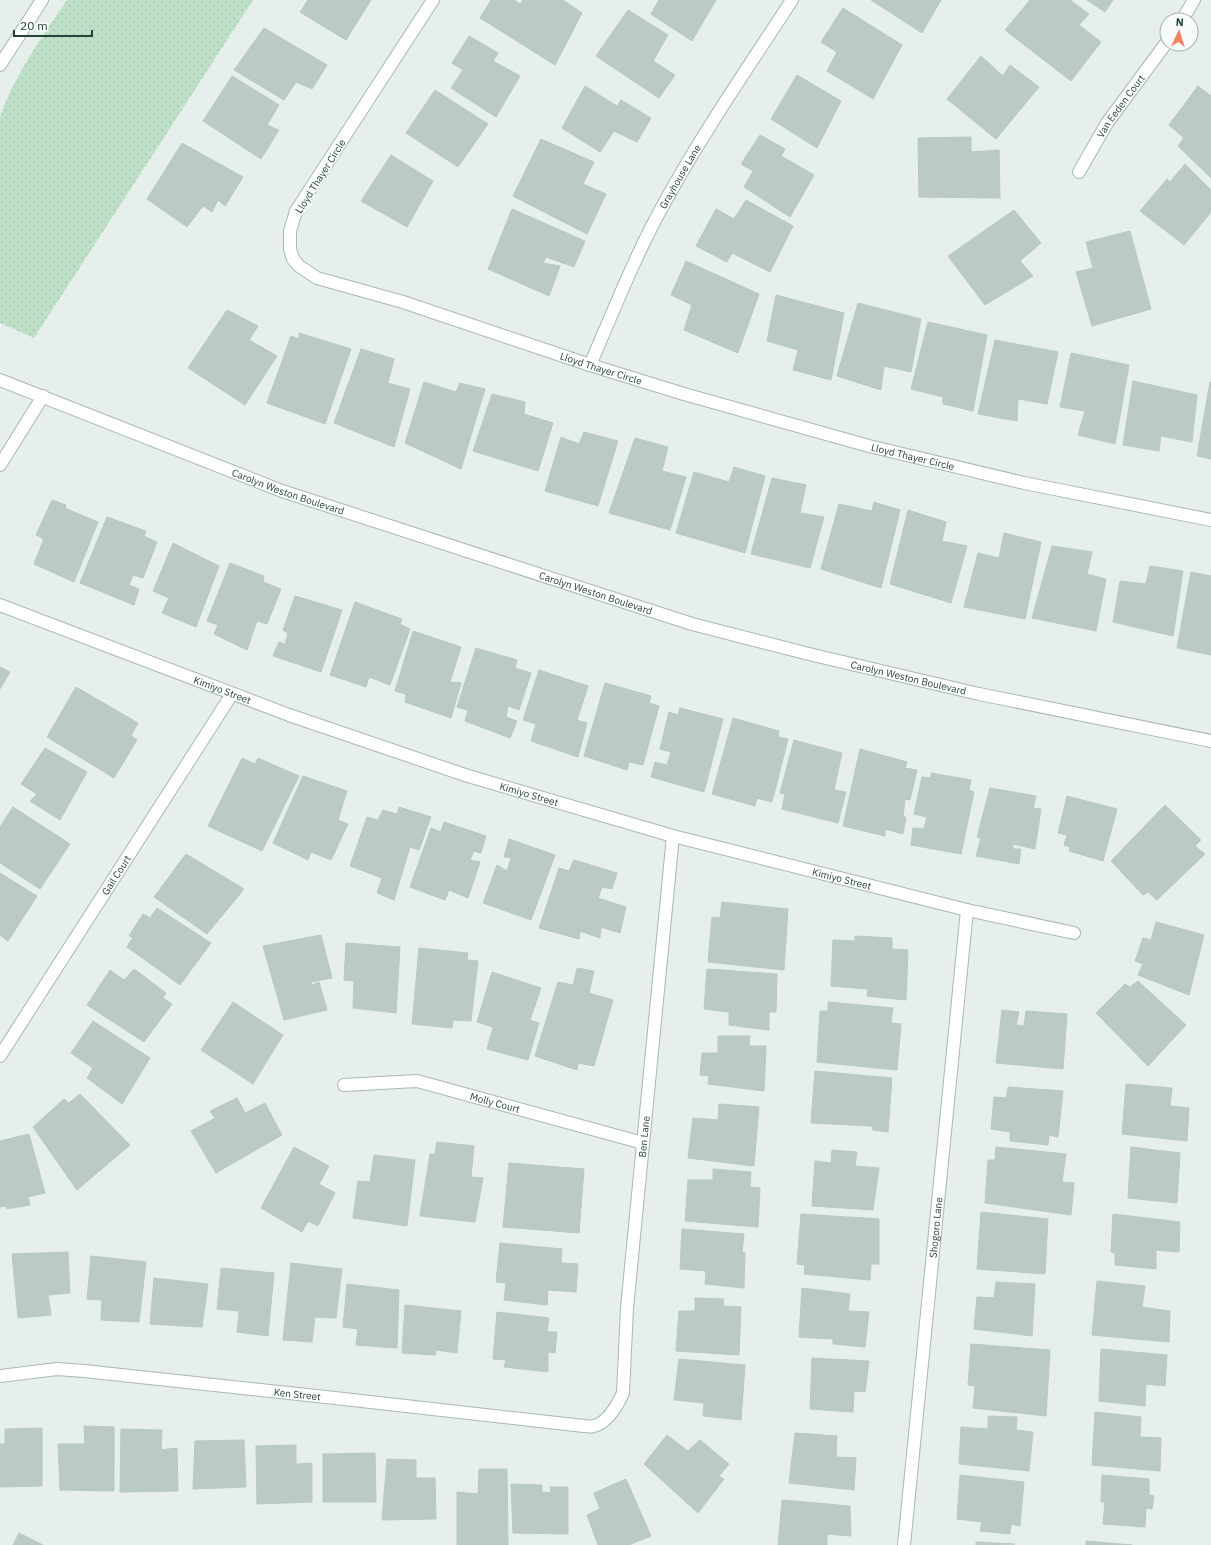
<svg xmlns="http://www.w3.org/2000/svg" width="1211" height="1545" viewBox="0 0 1211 1545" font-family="'IBM Plex Sans',sans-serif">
<defs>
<pattern id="park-dots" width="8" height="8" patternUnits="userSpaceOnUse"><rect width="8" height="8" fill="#bfe0c8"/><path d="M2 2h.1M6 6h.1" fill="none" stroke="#a4c1ad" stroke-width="1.8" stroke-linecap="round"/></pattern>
</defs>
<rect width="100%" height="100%" fill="#e6efeb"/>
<path fill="url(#park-dots)" d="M67,0H253L34,338L0,323V117C14,76 43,35 67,0Z"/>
<path fill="#bbcac4" stroke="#b8c9c2" d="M308,0H371L346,40L300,12Z
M491,0H514L520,4L523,0H563L582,13L555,65L480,18Z
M659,0H716L692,41L651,14Z
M871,0H941L922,33Z
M1030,0H1070L1089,14L1079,25L1101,42L1071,81L1005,30Z
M1087,0H1113L1105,12Z
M843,8L902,45L873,99L827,71L837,52L821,42Z
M628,10L668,35L653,61L675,75L659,98L596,56Z
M264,28L327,65L312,89L296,82L284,100L234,70Z
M469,36L498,53L493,61L520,76L496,117L451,88L463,70L452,63Z
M981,56L1003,76L1010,65L1039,87L996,139L947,99Z
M797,75L841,101L817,148L771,119Z
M232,76L279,105L267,125L279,130L261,159L203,121Z
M585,86L617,106L621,100L651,118L637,142L614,131L600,152L562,128Z
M1198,86L1211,96V178L1178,146L1184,138L1169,125Z
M435,90L488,124L458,167L406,133Z
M760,135L785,149L781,156L814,175L790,217L744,187L753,171L741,164Z
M971,137V152L999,150L1000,198L919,197L918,138Z
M541,139L594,162L583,184L606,194L587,234L513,196Z
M182,143L243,177L225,206L218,200L212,212L203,206L187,227L147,199Z
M391,155L433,181L407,227L361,201Z
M1185,164L1211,190V212L1184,245L1140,211L1167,179L1170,182Z
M746,200L793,226L770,272L732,253L727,262L696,246L716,209L734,219Z
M512,209L585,241L574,267L546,257L543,263L560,266L549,296L488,269Z
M1014,210L1041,243L1020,261L1033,276L985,305L948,256Z
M1130,231L1151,309L1092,326L1076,272L1093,268L1086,242Z
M686,261L759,294L738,353L684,330L692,305L671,295Z
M776,295L844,313L831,380L793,370L798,350L767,341Z
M858,303L921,319L911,372L884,366L881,390L837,376Z
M227,310L258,326L249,340L277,356L245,405L188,368Z
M928,322L987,335L973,411L943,404V397L911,389Z
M299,333L351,349L325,424L267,403L291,336L299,339Z
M995,340L1058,352L1047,404L1018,399L1017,421L978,414Z
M361,349L394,359L388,383L410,389L394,447L334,423Z
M1071,353L1129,365L1115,444L1078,435L1085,411L1060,407Z
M1133,381L1197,395L1192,442L1161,436L1159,451L1123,445Z
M424,382L456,392L460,383L485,389L461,469L405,443Z
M1210,382H1211V459L1197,456Z
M492,394L525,402L524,414L553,423L538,471L473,451Z
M584,432L618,441L598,506L545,491L561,437L579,444Z
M635,438L668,447L662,471L686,477L670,530L609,513Z
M734,467L765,476L745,553L676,533L694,472L729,482Z
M772,478L806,485L800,513L824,517L810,568L751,554Z
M52,500L66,505L65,508L98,522L74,582L34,564L44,539L36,535Z
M874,502L900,510L881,588L821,569L839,504L872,511Z
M908,510L946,522L942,541L967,546L951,603L890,584Z
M107,517L146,531L144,536L157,542L143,578L133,575L129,585L139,589L134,605L80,583Z
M1004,533L1041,542L1025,619L964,607L978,553L999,558Z
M173,543L219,566L196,627L162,613L169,598L153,591Z
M1052,546L1092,552L1087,574L1106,579L1096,631L1032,618Z
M230,563L264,576L263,582L281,589L267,624L257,621L247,650L214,634L218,625L207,621Z
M1150,566L1183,571L1173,636L1113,622L1120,581L1146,584Z
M1191,572L1211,576V655L1177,648Z
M295,596L342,610L321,672L273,656L279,642L285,644L288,633L283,630Z
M355,602L402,619L400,624L410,629L390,685L369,677L366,687L330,675Z
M413,631L461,647L450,682L461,683L451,718L405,702L406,694L395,691Z
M476,648L517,660L515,668L531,673L519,710L508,706L506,717L517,721L510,738L465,721L468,710L457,707Z
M0,667L10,672L0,689Z
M539,670L588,686L577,720L587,723L578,757L531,741L536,724L523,720Z
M605,683L651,696L649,703L659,706L643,765L629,762L627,770L584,756Z
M76,687L138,723L131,736L137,740L114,778L47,737Z
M680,708L723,719L704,792L651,777L655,762L667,765L671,752L660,749L669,712L678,715Z
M733,718L779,731L778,737L788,739L772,802L757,798L755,806L712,794Z
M794,740L842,753L834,790L846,792L838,823L782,809L785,794L780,793Z
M45,748L87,772L60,820L30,801L37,794L21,784Z
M860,749L907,762L905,768L917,770L910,800L905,799L903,817H906L903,834L885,829V836L843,826Z
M242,758L255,764L258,758L299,776L262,851L208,826Z
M931,773L971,780L969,790L974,792L961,854L911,845L913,828L924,829L927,817L914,814L922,777L931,778Z
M303,776L347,791L338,820L348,824L331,860L311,852L308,860L273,843Z
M990,788L1036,796L1033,808L1041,809L1035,849L1013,844V849H1021L1019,864L976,856L981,838L977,837Z
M1067,796L1117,809L1103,861L1069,851L1070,847L1064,845L1067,835L1058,833Z
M1165,805L1201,840L1195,846L1205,854L1157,900L1148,892L1143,895L1111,861Z
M13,807L70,844L40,889L0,863V827Z
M399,807L431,817L419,850L410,847L394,900L377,893L382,878L350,866L367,817L378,820L383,810L397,814Z
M444,822L486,836L481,853L474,851L470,860L480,862L468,898L449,890L445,900L410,887L431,828L441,832Z
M509,839L555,855L531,920L483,903L497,865L507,871L511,858L504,857Z
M186,854L244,889L207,934L154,897Z
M574,860L617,873L612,889L602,887L598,898L626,907L620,933L601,927L600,938L580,931L579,939L539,928L559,868L569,871Z
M0,873L37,896L8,941L0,935Z
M722,902L788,909L784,970L708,962L712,917L720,918Z
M157,908L211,943L180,985L127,947L133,937L129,936L143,914L150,918Z
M1156,922L1204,935L1189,995L1138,975L1143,964L1135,961L1143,938L1151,940Z
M321,935L332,978L311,982L312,985L319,982L327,1010L284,1020L263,946Z
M855,936L892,938V949L908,950L906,1000L867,996L868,989L831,986L833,940L855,941Z
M346,943L400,947L396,1013L353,1008L354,981L344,980Z
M419,948L468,953L467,960L478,961L471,1021L453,1020L452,1028L412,1024Z
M577,968L594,971L589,993L613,1000L594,1066L578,1063L577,1070L535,1056L558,982L573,985Z
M134,969L166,993L163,998L172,1004L144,1042L87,1005L110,970L124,980Z
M707,969L777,974L776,1012H769V1030L729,1025V1012L704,1009Z
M492,972L541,988L530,1020L539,1023L528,1060L487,1049L493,1027L477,1022Z
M1138,981L1186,1025L1148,1066L1096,1013L1125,984L1130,987Z
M233,1002L283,1035L253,1084L201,1050Z
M828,1002L893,1008L891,1023L901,1024L897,1070L817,1062L820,1011H828Z
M1002,1010L1019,1012L1016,1025L1024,1026L1026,1011L1067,1014L1063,1069L996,1063Z
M93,1021L150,1058L122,1104L87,1078L93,1068L71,1053Z
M718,1036H750L749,1046H766L764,1091L708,1084L709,1076L700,1075L702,1053H718Z
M815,1071L892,1078L888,1132L873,1130L872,1126L811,1123Z
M1126,1084L1172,1088L1170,1106L1189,1108L1187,1141L1122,1134Z
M1008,1087L1063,1091L1058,1137L1049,1135L1048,1145L1010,1141V1132L991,1129L994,1097L1006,1098Z
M80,1094L130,1145L77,1190L33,1127L64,1099L69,1103Z
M237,1098L245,1113L265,1103L282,1135L216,1173L191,1131L215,1118L210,1111Z
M719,1104L759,1107L754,1166L688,1158L693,1118L718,1120Z
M29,1134L45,1193L28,1197L30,1205L7,1209L6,1206L0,1207V1141Z
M437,1142L474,1146L471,1177L483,1178L475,1222L420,1216L430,1154H435Z
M294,1147L329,1166L319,1184L335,1193L318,1226L308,1221L302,1232L261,1208Z
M996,1147L1066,1154L1062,1182L1074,1183L1071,1215L985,1203L988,1160H995Z
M1131,1147L1180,1153L1177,1203L1128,1198Z
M832,1150L857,1152L855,1166L879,1168L873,1210L812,1206L815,1161L831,1163Z
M374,1155L415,1160L407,1226L353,1218L358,1181L370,1182Z
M509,1163L584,1169L579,1233L503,1227Z
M713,1169L751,1172L750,1187L760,1188L758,1227L685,1221L688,1180H713Z
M981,1212L1048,1219L1045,1274L977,1269Z
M801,1214L879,1219V1264H871L870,1280L804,1274L805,1265L797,1264Z
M1113,1214L1180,1222L1179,1252L1156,1250V1269L1115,1265V1253L1111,1252Z
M682,1229L744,1234L742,1252L745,1253L744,1288L705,1284L706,1271L680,1269Z
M500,1243L562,1249L561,1263L578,1264L576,1292L548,1290L547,1305L504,1300L506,1283L496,1282Z
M68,1252L70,1293L48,1295L51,1315L18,1318L12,1254Z
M91,1256L146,1262L139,1322L101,1320L102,1300L87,1299Z
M291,1263L342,1269L336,1318L315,1317L312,1342L283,1340Z
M221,1268L274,1273L268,1336L237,1332L239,1311L217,1309Z
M154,1278L208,1284L202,1327L150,1324Z
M1097,1281L1145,1286L1142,1307L1170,1311L1169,1342L1092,1335Z
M996,1282L1035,1284L1032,1336L974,1329L977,1297L994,1298Z
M347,1284L399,1290L397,1348L356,1345L358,1329L343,1327Z
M802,1288L850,1294L848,1311L869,1312L865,1347L833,1344V1339L799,1337Z
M695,1298L724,1299L723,1306L741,1307L739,1355L676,1351L679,1311H695Z
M405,1305L461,1311L457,1353L436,1350L435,1355L402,1353Z
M497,1312L549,1318L547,1332H557L555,1353L548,1352V1372L504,1367L506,1360L493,1359Z
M971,1344L1050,1350L1046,1416L973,1408L975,1386L968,1385Z
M1101,1349L1167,1355L1165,1386L1146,1384L1145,1406L1099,1401Z
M812,1358L869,1361L865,1392L854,1391L853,1412L810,1409Z
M679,1359L745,1365L741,1420L703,1416L704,1403L674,1400Z
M1095,1412L1141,1417L1140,1437L1161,1438L1160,1471L1092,1465Z
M988,1416L1017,1417L1016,1430L1033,1432L1029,1471L959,1464L961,1427L988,1429Z
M84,1426L114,1427V1491L60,1490L58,1444H85Z
M42,1428V1486L0,1487V1444H5V1429Z
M121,1429L162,1430L161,1450L177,1448L178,1491L120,1492Z
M795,1433L837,1436L836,1457L856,1458L854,1490L789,1483Z
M667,1435L688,1451L700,1440L729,1464L719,1476L724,1479L698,1513L644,1464Z
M244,1440L246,1487L193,1489L195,1441Z
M296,1445V1464L312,1463V1502L257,1504L256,1446Z
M375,1453L376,1502H323V1454Z
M387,1459L416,1460V1478H435L436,1519L382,1520Z
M479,1469H507L508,1545H457V1492L478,1494Z
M960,1475L1024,1482L1020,1526L1011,1524L1010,1534L980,1531L982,1522L957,1519Z
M1102,1475L1149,1479V1495L1154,1496L1152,1509L1146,1508L1145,1527L1103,1524L1105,1502H1101Z
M626,1479L651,1536L629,1545H598L587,1515L600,1509L594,1493Z
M511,1484L542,1485V1492L551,1493L550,1487H568V1534L513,1533Z
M782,1500L850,1506L851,1536L827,1534V1545H778Z
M19,1533L43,1545H13Z
M1086,1541L1132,1545H1086Z
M976,1542L1015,1544L976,1545Z"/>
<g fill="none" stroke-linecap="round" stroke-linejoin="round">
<defs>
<g id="minor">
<path id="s1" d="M433,0L296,211L290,231V249L293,259L299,266L317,278L403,302L590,365L684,394L869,446L1024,483L1211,520"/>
<path d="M1182,20L1194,0"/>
<path d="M0,65L42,0"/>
<path id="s2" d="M1079,172L1107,123L1167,42"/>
<path id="s3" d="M590,365C614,310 636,253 666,200C704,131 749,66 792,0"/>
<path id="s4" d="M0,380L282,491L692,624L813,655L979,694L1211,741"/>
<path d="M0,465L43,396"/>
<path id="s5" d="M0,605L289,715L468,776L673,836L967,910L1074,933"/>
<path id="s6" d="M0,1056L232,694"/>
<path id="s7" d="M344,1085L417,1081L643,1143"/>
<path id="s8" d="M0,1376L57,1369L84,1371L335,1398L584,1426C587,1426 591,1427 594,1426C607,1423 618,1405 623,1393L627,1308L673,836"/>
<path id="s9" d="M904,1545L967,910"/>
</g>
</defs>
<use href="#minor" stroke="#a8b8b2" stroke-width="14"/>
<use href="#minor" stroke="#fff" stroke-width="12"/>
</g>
<g text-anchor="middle" stroke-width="3.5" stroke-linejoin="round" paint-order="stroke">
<g font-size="10" fill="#24423a" stroke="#f7fbf9">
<text dy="4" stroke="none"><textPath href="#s2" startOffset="78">Van Eeden Court</textPath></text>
<text transform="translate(320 176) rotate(-58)" y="4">Lloyd Thayer Circle</text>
<text dy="4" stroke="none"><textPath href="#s3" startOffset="209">Grayhouse Lane</textPath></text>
<text dy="4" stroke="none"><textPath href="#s1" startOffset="630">Lloyd Thayer Circle</textPath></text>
<text dy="4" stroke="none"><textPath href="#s1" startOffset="954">Lloyd Thayer Circle</textPath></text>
<text dy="4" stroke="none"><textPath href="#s4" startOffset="309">Carolyn Weston Boulevard</textPath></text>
<text dy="4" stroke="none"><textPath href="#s4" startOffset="633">Carolyn Weston Boulevard</textPath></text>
<text dy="4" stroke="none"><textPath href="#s4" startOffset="957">Carolyn Weston Boulevard</textPath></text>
<text dy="4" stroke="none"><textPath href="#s5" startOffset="238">Kimiyo Street</textPath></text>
<text dy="4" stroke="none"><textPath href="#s5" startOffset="562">Kimiyo Street</textPath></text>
<text dy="4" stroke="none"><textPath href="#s6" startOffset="215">Gail Court</textPath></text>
<text dy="4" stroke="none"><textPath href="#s5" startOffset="886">Kimiyo Street</textPath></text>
<text dy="4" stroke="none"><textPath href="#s7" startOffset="154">Molly Court</textPath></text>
<text dy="4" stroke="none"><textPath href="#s8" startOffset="900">Ben Lane</textPath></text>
<text dy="4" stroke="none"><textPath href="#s9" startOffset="319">Shogoro Lane</textPath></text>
<text dy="4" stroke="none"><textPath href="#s8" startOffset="299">Ken Street</textPath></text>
</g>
</g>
<g transform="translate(1179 32) rotate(4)"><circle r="19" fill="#f7fbf9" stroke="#a3b1ad"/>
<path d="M0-3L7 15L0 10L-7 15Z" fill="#f4845f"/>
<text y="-6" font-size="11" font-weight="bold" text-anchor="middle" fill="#24423a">N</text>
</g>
<path d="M14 30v6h78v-6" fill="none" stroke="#24423a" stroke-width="2"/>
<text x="20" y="30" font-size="12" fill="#24423a" stroke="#f7fbf9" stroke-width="3" paint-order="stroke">20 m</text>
</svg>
